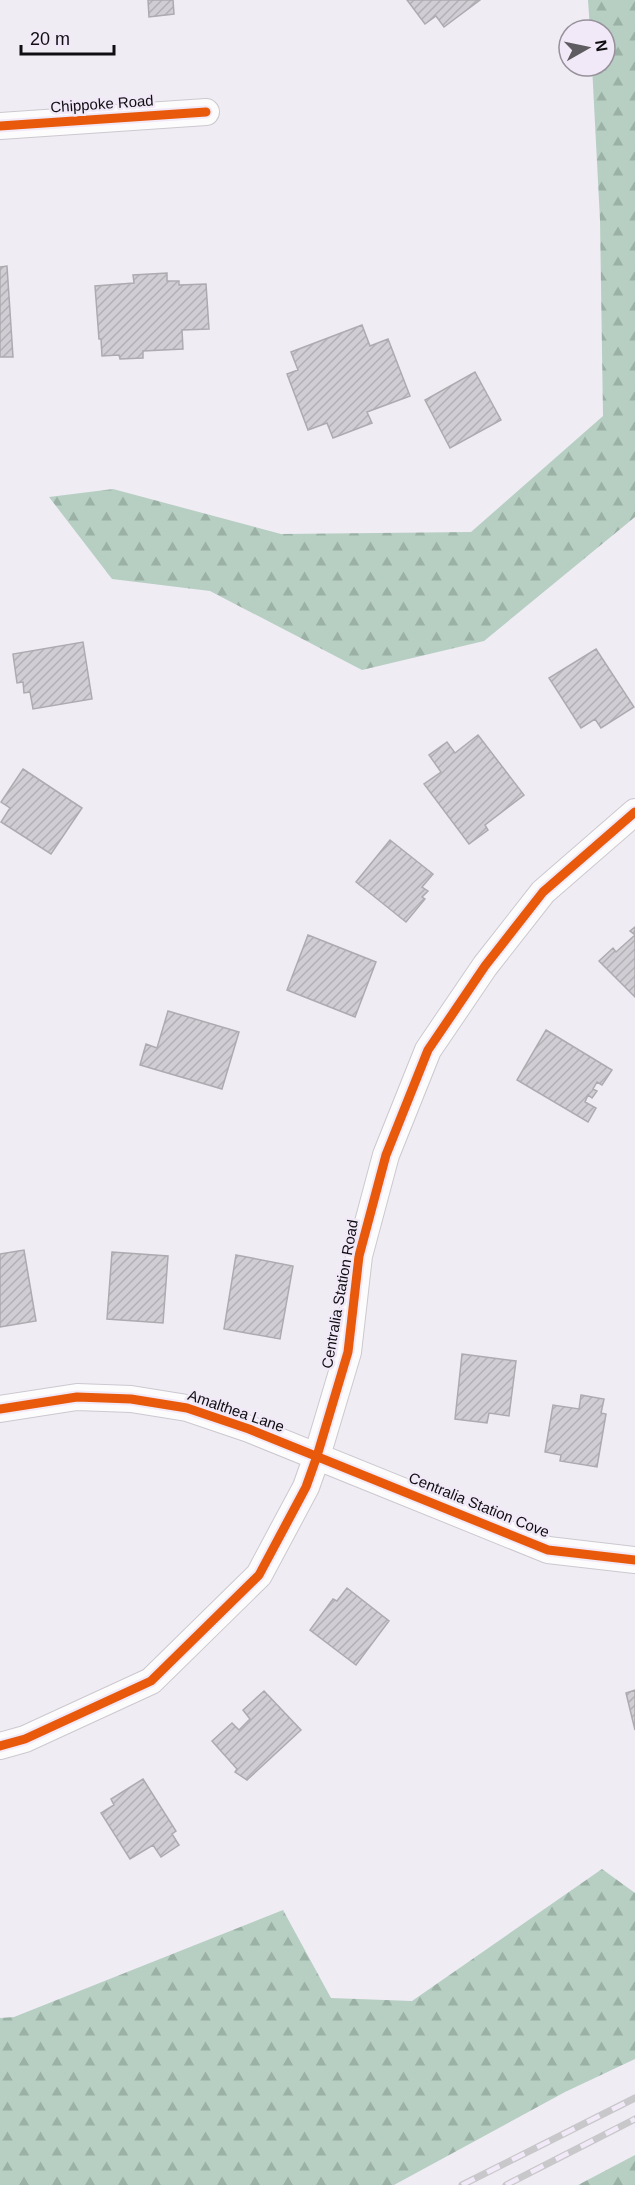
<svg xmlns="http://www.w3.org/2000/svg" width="635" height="2185" viewBox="0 0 635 2185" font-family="Arial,sans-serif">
<defs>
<pattern id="forest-firs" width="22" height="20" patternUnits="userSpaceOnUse" patternTransform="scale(1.5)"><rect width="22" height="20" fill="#b6cfc2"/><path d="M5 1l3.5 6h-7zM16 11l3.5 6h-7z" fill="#9bb1a6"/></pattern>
<pattern id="building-hatch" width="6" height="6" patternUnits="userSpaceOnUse" patternTransform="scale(1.5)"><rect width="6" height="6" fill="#d0cdd4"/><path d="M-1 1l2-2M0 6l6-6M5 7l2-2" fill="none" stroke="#b2afb5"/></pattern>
</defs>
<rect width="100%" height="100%" fill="#f0ecf4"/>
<path fill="url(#forest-firs)" d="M588,0H635V517L484,641L362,670L210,591L112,579L49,497L113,489L281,534L471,532L603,416L600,220L592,66H605V30H590Z
M602,1869L635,1893V2059L565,2092L394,2185H0V2018L14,2017L283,1910L331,1998L412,2001Z
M635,2155V2185H578Z"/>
<path fill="url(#building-hatch)" stroke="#adaab0" stroke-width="1.5" d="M148,0H173L174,14L149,17Z
M407,0H480L444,27L436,16L425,24Z
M7,266L13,357H0V267Z
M167,273V281H179V285L206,284L209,329L182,330L183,349L143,351V358L120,359L119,355L102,356L101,339H99L95,286L134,283L133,275Z
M362,325L370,346L388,339L410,396L367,412L372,423L333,438L327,423L308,430L287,374L298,370L291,352Z
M475,372L501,420L450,448L425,400Z
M83,642L92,699L33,709L30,692L24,693L23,682L17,683L13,654Z
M596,649L634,707L601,728L595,719L581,728L549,678Z
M478,735L524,795L485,825L488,830L469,844L424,784L441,772L429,755L447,742L455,753Z
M23,769L82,808L51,854L1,822L10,808L1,802Z
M390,840L433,874L422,887L428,891L422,897L425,899L406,922L356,882Z
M635,927V997L599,961L613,948L616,952L635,935L630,931Z
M308,935L376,962L355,1017L287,990Z
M168,1011L239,1032L222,1089L140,1065L146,1044L157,1048Z
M546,1030L612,1070L602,1085L597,1082L593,1089L597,1091L592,1098L588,1095L585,1102L596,1108L588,1122L517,1080Z
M24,1250L36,1321L0,1327V1254Z
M112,1252L168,1256L163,1323L107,1319Z
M236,1255L293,1266L280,1339L224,1329Z
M462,1354L516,1361L509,1416L489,1413L487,1423L455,1419Z
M581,1395L604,1399L601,1413L606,1414L597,1467L560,1461L561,1455L545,1452L553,1405L579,1409Z
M347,1588L389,1621L356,1665L310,1630L333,1599L337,1601Z
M635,1690V1730L626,1693Z
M264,1691L301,1730L247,1780L235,1772L237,1769L212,1741L232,1723L239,1730L250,1719L243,1710Z
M143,1779L176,1831L172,1834L179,1845L161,1857L153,1845L130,1859L101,1813L114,1805L111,1799Z"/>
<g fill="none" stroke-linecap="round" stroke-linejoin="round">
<defs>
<path id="street" d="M0,126L206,112
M0,1409L77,1397L131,1399L187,1408L249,1429L548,1550L635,1560
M0,1746L25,1739L151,1681L259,1575L306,1487L317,1456L348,1352L359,1256L386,1155L428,1050L485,966L543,892L635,812"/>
</defs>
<use href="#street" stroke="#ccc8cf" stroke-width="28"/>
<use href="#street" stroke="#fdfcfd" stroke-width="26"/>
<defs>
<path id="rail" d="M462,2185L635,2098
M506,2185L635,2119"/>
</defs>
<use href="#rail" stroke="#c8c7ca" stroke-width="7"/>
<use href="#rail" stroke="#f1e9f7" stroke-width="4.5" stroke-dasharray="14" stroke-linecap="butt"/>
<defs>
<path id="cycleway" d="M0,126L206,112
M0,1409L77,1397L131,1399L187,1408L249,1429L548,1550L635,1560
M0,1746L25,1739L151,1681L259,1575L306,1487L317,1456L348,1352L359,1256L386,1155L428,1050L485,966L543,892L635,812"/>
</defs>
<use href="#cycleway" stroke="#f1e9f7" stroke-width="13"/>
<use href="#cycleway" stroke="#e8590c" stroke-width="9"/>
</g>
<g text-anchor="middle" stroke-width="5" stroke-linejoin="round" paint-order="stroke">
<g font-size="15" fill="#100e12" stroke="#f1e9f7">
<text transform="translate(102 104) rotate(-4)" y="5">Chippoke Road</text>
<text transform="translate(340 1294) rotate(-80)" y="5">Centralia Station Road</text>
<text transform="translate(236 1411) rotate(19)" y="5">Amalthea Lane</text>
<text transform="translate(479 1505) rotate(22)" y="5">Centralia Station Cove</text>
</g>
</g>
<g transform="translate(587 48) rotate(81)"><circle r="28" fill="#f1e9f7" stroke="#97919b" stroke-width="1.5"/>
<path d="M0-4.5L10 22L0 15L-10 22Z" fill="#5e5c61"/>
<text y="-9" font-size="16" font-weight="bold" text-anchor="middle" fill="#100e12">N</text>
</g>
<path d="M21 45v9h93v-9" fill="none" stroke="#100e12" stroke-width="3"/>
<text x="30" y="45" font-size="18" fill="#100e12" stroke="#f1e9f7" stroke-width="4.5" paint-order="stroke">20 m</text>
</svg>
